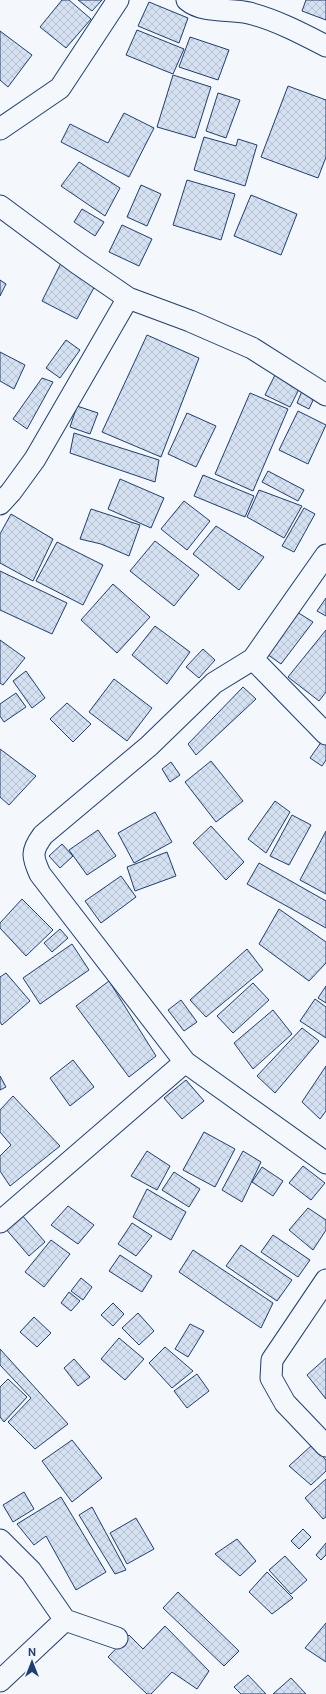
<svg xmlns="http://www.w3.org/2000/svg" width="326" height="1694" viewBox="0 0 326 1694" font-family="'DM Sans',sans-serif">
<defs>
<pattern id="building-cross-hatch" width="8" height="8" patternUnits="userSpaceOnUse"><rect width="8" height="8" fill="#d5e0f0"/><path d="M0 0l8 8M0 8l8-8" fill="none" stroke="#b6c1d1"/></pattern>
</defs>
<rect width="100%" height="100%" fill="#f4f7fb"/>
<path fill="url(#building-cross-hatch)" stroke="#1d3f73" d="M62,0H69L91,19L66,48L40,27Z
M78,0H102L92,11Z
M306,0H326V20L302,11Z
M149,2L188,18L179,43L138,26Z
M137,30L184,49L173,74L126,55Z
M0,31L32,55L8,87L0,80Z
M190,37L229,50L218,80L179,67Z
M173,75L211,87L195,138L157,127Z
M288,86L326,100V157L318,178L261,157Z
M218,93L240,100L226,138L206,131Z
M124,113L154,128L129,177L61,142L70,124L108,143Z
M204,137L236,146L238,139L257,145L245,186L194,170Z
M79,162L120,188L105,216L61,186Z
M187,180L235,194L221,240L173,225Z
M141,185L161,194L147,226L127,217Z
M251,195L297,214L281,255L234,236Z
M82,209L104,222L95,236L74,222Z
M122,225L152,239L139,266L109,252Z
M61,263L97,282L77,319L42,301Z
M0,280L6,284L0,296Z
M147,335L199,358L161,457L102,432Z
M66,340L80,350L60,378L46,368Z
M0,352L25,365L14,389L0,381Z
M275,375L300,387L290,407L265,395Z
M42,378L53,382L27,429L13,419Z
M302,391L315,396L309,409L297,403Z
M250,393L288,409L253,491L215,474Z
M77,406L98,413L90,434L70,427Z
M298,411L326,425L308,464L279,450Z
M187,413L216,426L196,467L168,454Z
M74,433L159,460L155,482L70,453Z
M268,471L304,490L298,501L262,482Z
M203,475L254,496L245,517L194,496Z
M120,479L164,498L151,528L108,509Z
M259,490L302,506L284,538L247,517Z
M184,501L210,521L187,550L161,529Z
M304,508L315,514L294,552L282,546Z
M91,509L140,525L129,556L101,544L80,539Z
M11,514L53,539L33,581L0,563V534Z
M216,526L264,557L239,590L193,554Z
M155,541L199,575L174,606L130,571Z
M57,542L103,565L83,605L36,581Z
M0,571L67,603L52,634L0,610Z
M113,584L150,617L117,653L81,620Z
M326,598V616L317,611Z
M297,612L313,622L281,664L264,652Z
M155,626L190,652L167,684L132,655Z
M326,630V692L319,701L288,677Z
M0,640L25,658L3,685L0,683Z
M203,649L215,660L199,678L186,667Z
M26,671L45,698L32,708L13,681Z
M114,679L152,708L127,741L89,712Z
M243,687L256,699L196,755L188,744Z
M16,693L26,707L4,722L0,716V704Z
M67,703L91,724L73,742L50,719Z
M322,741L326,743V760L322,766L310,758Z
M0,749L36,776L9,805L0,797Z
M211,761L243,801L216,822L185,782Z
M171,762L180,775L170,782L162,769Z
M275,801L290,812L266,853L248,839Z
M155,812L172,842L134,863L118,833Z
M292,815L311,825L289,865L270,856Z
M211,826L244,862L226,880L193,843Z
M98,830L116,856L87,875L69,850Z
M326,831V894L300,880Z
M62,844L73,856L60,868L49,856Z
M167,852L176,876L135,891L127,867Z
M259,863L326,901V928L247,884Z
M121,876L136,897L101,923L85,901Z
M22,899L53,930L26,956L0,928V923Z
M279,909L326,942V963L309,981L259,944Z
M60,929L68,938L52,952L44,943Z
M72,944L89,970L40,1004L23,978Z
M247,949L263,970L206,1017L190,1000Z
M6,973L30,1001L2,1025L0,1022V977Z
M109,981L156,1056L129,1077L76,1006Z
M253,983L269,1000L233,1033L217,1016Z
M326,986V1003L318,998Z
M315,999L326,1007V1038L300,1021Z
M181,1000L197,1022L184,1031L168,1010Z
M273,1010L292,1034L253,1069L234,1043Z
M302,1028L319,1041L275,1093L257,1076Z
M73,1060L94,1087L70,1106L50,1078Z
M326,1066V1111L320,1119L302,1102Z
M0,1076L6,1087L0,1090Z
M186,1080L204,1101L182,1119L164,1098Z
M13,1096L60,1146L10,1186L0,1171V1156L11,1145L0,1132V1110Z
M204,1132L235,1149L215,1187L183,1170Z
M147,1151L170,1166L157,1190L131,1176Z
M243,1151L261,1162L242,1202L222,1190Z
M303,1166L325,1183L311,1200L289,1183Z
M262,1167L283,1181L273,1196L252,1182Z
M174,1172L200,1189L189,1207L162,1190Z
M147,1189L186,1212L171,1240L133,1217Z
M68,1206L94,1225L78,1244L51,1225Z
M308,1208L326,1220V1230L313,1250L289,1230Z
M21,1214L45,1242L29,1256L5,1228Z
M132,1223L152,1236L136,1256L118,1244Z
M273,1235L310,1260L298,1277L261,1252Z
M51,1240L70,1254L44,1287L25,1272Z
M241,1245L292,1280L277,1301L226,1266Z
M193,1250L273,1303L261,1328L179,1272Z
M120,1255L152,1276L142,1292L109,1271Z
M81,1278L92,1287L83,1300L71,1291Z
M69,1292L80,1301L71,1311L61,1303Z
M113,1303L124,1314L113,1326L101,1315Z
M138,1313L154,1331L139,1345L122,1328Z
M34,1317L51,1333L37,1347L20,1332Z
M190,1324L204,1331L188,1357L175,1349Z
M119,1338L144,1359L125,1380L101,1359Z
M165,1347L193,1371L172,1388L149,1363Z
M0,1349L68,1424L35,1449L8,1422L31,1398L0,1365Z
M326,1358V1399L307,1375Z
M74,1359L90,1377L78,1386L64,1368Z
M197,1374L209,1391L187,1408L174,1391Z
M8,1379L27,1397L4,1422L0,1417V1387Z
M72,1440L102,1478L72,1502L42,1461Z
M312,1445L326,1460V1471L311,1485L289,1466Z
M326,1479V1517L323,1519L305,1498Z
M24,1492L34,1509L13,1522L3,1505Z
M61,1497L106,1572L76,1590L46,1536L34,1545L17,1524Z
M92,1507L126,1570L115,1574L79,1515Z
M136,1518L154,1549L127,1564L110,1533Z
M303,1529L311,1537L299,1549L291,1541Z
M237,1539L256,1561L240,1576L215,1554Z
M326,1543V1555L321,1560L316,1555Z
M285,1556L307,1580L291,1594L269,1570Z
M267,1572L293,1598L272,1614L249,1592Z
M178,1592L239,1651L224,1666L163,1608Z
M326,1623V1662L305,1648Z
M165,1626L209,1671L197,1689L172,1672L151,1694H147L108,1657L129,1635L143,1649Z
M248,1675L266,1694H241L234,1687Z
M291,1678L306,1694H273Z"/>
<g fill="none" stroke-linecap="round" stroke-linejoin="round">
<defs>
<path id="minor" d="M187,0C204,14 229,8 249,13C276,20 301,33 326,46
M0,129L60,88L118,0
M0,206L77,263L128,298L190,321L252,348L326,395
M0,504L11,492L35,459L128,298
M326,555L253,659L214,683L149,746L43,835C31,851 32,857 40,874L185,1062L326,1163
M253,659L326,734
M0,1222L185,1062
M326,1280L272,1360L271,1378L285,1403L326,1446
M0,1540L31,1571L65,1620
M0,1681L65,1620L117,1638"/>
</defs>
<use href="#minor" stroke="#1d3f73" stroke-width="23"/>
<use href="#minor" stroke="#f4f7fb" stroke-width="21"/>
</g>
<g transform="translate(32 1662)" stroke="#f4f7fb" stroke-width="3" paint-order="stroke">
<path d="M0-3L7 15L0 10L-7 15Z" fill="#1d3f73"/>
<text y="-6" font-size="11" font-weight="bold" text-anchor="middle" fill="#1d3f73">N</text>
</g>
</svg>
